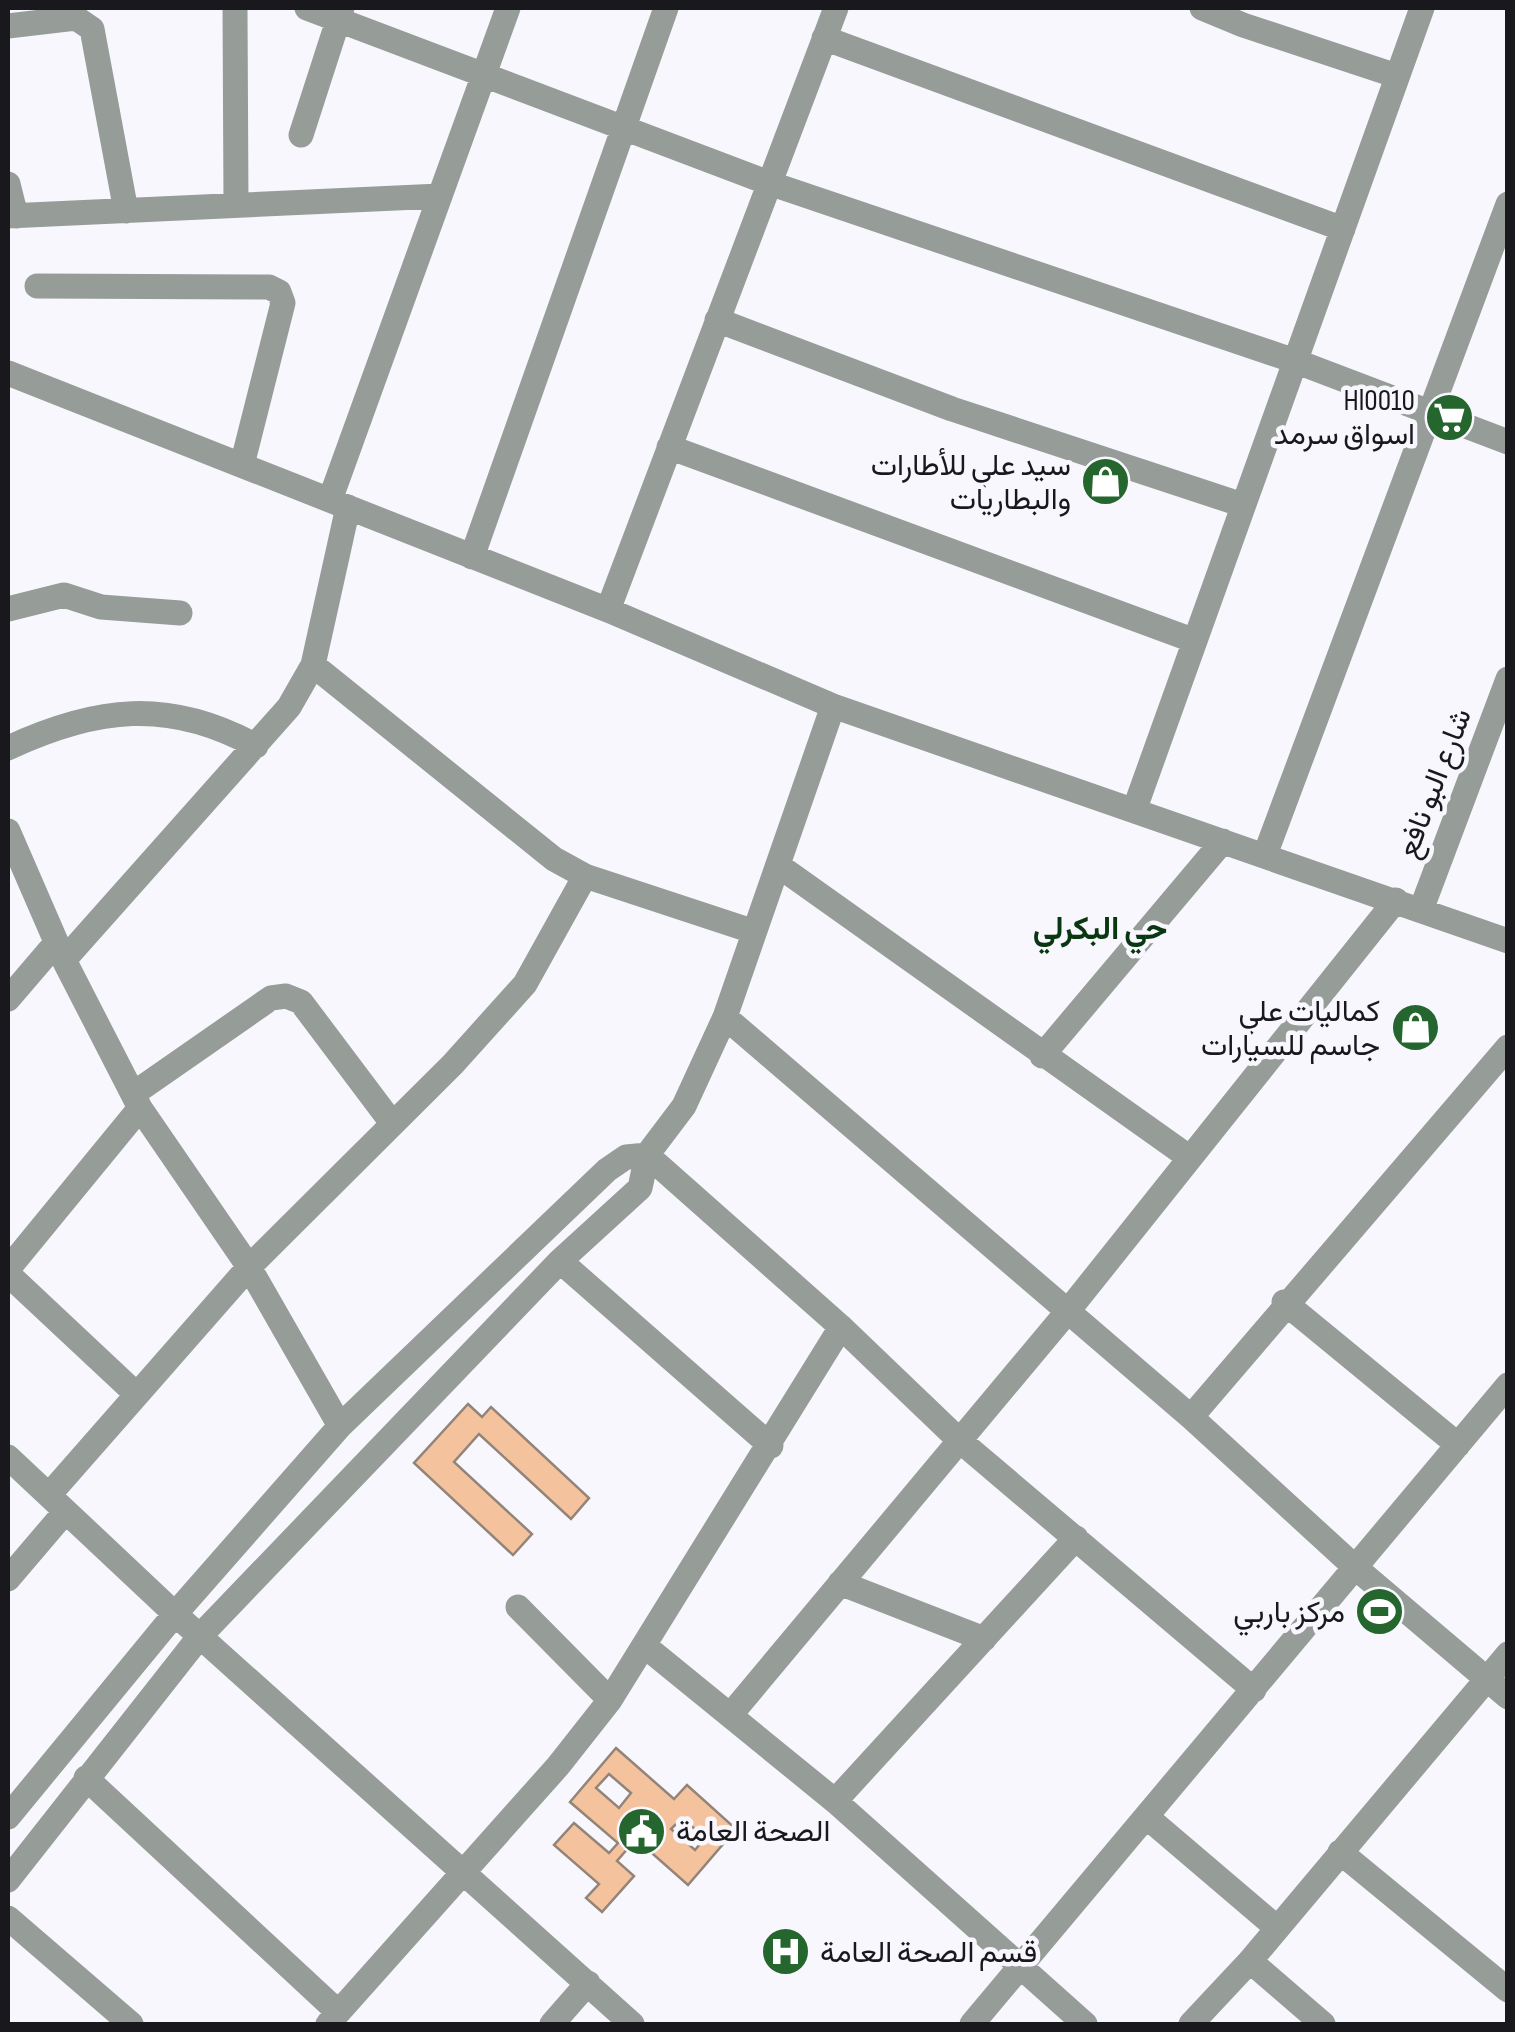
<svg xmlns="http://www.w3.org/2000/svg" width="1515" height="2032" viewBox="0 0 1515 2032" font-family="'Sofia Sans Condensed',Vazirmatn,sans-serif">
<rect width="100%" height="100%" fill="#f9f7fe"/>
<path fill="#f4c39e" stroke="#928479" stroke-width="2.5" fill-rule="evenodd" d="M468,1404L482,1417L491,1407L589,1498L571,1519L479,1434L454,1462L532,1534L513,1555L414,1463Z
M616,1748L674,1799L687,1785L736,1829L688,1885L636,1839L617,1861L634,1876L602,1912L586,1898L599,1884L554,1845L574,1823L609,1853L618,1843L570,1802ZM609,1774L631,1793L619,1808L596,1788ZM682,1818L705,1838L695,1850L671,1829Z"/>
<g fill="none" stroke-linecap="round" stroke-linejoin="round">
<path stroke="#969d99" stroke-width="25" d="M235,8L236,205
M307,8L769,183L1295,361L1508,442
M1202,8L1243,25L1397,76
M8,26L76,18L92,29L126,211
M824,38L1343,229
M301,135L342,8
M8,184L16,216
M8,216L440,196
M37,286L269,287L279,292L283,303L242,465
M717,320L952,409L1243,505
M8,373L608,610L833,706L1508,941
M669,447L1195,641
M330,500L508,8
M472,557L666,8
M8,609L64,595L101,607L180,613
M608,610L836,8
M313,665L554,859L585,876L752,931
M8,748C96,707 169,698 256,746
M1135,808L1422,8
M8,831L64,960L140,1108L249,1267L340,1426
M1265,855L1508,204
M779,866L1190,1158
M1421,910L1508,679
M64,960L289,707L313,665L348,507
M8,999L56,943
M725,1017L1191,1417L1357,1569L1508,1697
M1042,1056L1223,841
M133,1094L271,998L286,996L301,1002L392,1123
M560,1261L771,1446
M8,1269L140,1108
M8,1274L135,1393
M1284,1302L1458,1445
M1191,1417L1508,1047
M8,1457L175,1614L632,2024
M49,1495L249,1267L453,1064L525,984L585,876
M8,1579L65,1512
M840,1583L984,1639
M518,1607L610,1700
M646,1647L835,1801L1085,2024
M732,1713L1068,1311L1396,900
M86,1778L338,2012
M835,1801L1076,1538
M8,1817L175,1614L340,1426L607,1170L626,1157L647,1155L841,1327L959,1440L1254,1690
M1148,1818L1277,1928
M1340,1852L1508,1990
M8,1880L200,1636L560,1261L640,1188L647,1155L684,1106L725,1017L833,706
M8,1918L131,2024
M1250,1961L1323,2024
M328,2024L558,1766L610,1700L841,1327
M552,2024L588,1983
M972,2024L1508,1385
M1191,2024L1250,1961L1508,1654"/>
</g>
<defs>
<symbol id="supermarket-disc" viewBox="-11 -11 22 22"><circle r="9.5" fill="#25652e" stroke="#f9f7fe"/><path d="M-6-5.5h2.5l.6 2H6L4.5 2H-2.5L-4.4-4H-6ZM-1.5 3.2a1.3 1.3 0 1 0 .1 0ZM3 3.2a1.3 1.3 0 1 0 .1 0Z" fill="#fff"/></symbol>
<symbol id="shop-disc" viewBox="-11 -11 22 22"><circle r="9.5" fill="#25652e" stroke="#f9f7fe"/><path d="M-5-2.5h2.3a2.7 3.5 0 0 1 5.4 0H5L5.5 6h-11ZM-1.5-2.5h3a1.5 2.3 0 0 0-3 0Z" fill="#fff"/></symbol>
<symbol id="stadium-disc" viewBox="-11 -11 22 22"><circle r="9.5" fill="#25652e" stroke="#f9f7fe"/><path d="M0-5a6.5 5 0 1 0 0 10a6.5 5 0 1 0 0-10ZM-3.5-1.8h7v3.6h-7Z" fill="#fff"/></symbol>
<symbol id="civic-disc" viewBox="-11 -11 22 22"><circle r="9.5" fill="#25652e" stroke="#f9f7fe"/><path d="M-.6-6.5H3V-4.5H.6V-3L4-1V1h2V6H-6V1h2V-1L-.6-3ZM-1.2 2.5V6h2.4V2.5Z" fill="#fff"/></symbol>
<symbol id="hospital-disc" viewBox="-11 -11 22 22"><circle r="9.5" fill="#25652e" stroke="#f9f7fe"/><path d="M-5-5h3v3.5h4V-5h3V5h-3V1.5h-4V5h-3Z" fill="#fff"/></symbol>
</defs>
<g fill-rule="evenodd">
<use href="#supermarket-disc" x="1422" y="390" width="55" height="55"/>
<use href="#shop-disc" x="1078" y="454" width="55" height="55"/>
<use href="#shop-disc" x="1388" y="1000" width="55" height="55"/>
<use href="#stadium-disc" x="1352" y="1584" width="55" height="55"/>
<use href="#civic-disc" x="614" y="1804" width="55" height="55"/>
<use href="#hospital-disc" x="758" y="1924" width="55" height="55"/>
</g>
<g text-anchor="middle" stroke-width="9" stroke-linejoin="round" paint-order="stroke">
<g font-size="30" fill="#19181d" stroke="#f9f7fe" text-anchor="end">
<text x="1415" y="410">Hl0010<tspan x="1415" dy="34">اسواق سرمد</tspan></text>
<text x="1071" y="475">سيد علي للأطارات<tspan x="1071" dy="34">والبطاريات</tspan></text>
<text x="1380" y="1021">كماليات علي<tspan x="1380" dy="34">جاسم للسيارات</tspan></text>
<text x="1345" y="1622">مركز باربي</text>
<text x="676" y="1841" text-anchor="start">الصحة العامة</text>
<text x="820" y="1962" text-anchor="start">قسم الصحة العامة</text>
</g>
<g font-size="30" fill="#19181d" stroke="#f9f7fe">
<text transform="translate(1434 783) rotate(-69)" y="10">شارع البو نافع</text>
</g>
<g font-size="32" font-weight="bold" fill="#093711" stroke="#f9f7fe">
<text x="1100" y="939">حي البكرلي</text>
</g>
</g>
<rect width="1515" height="2032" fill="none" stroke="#19181d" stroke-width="20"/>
</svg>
